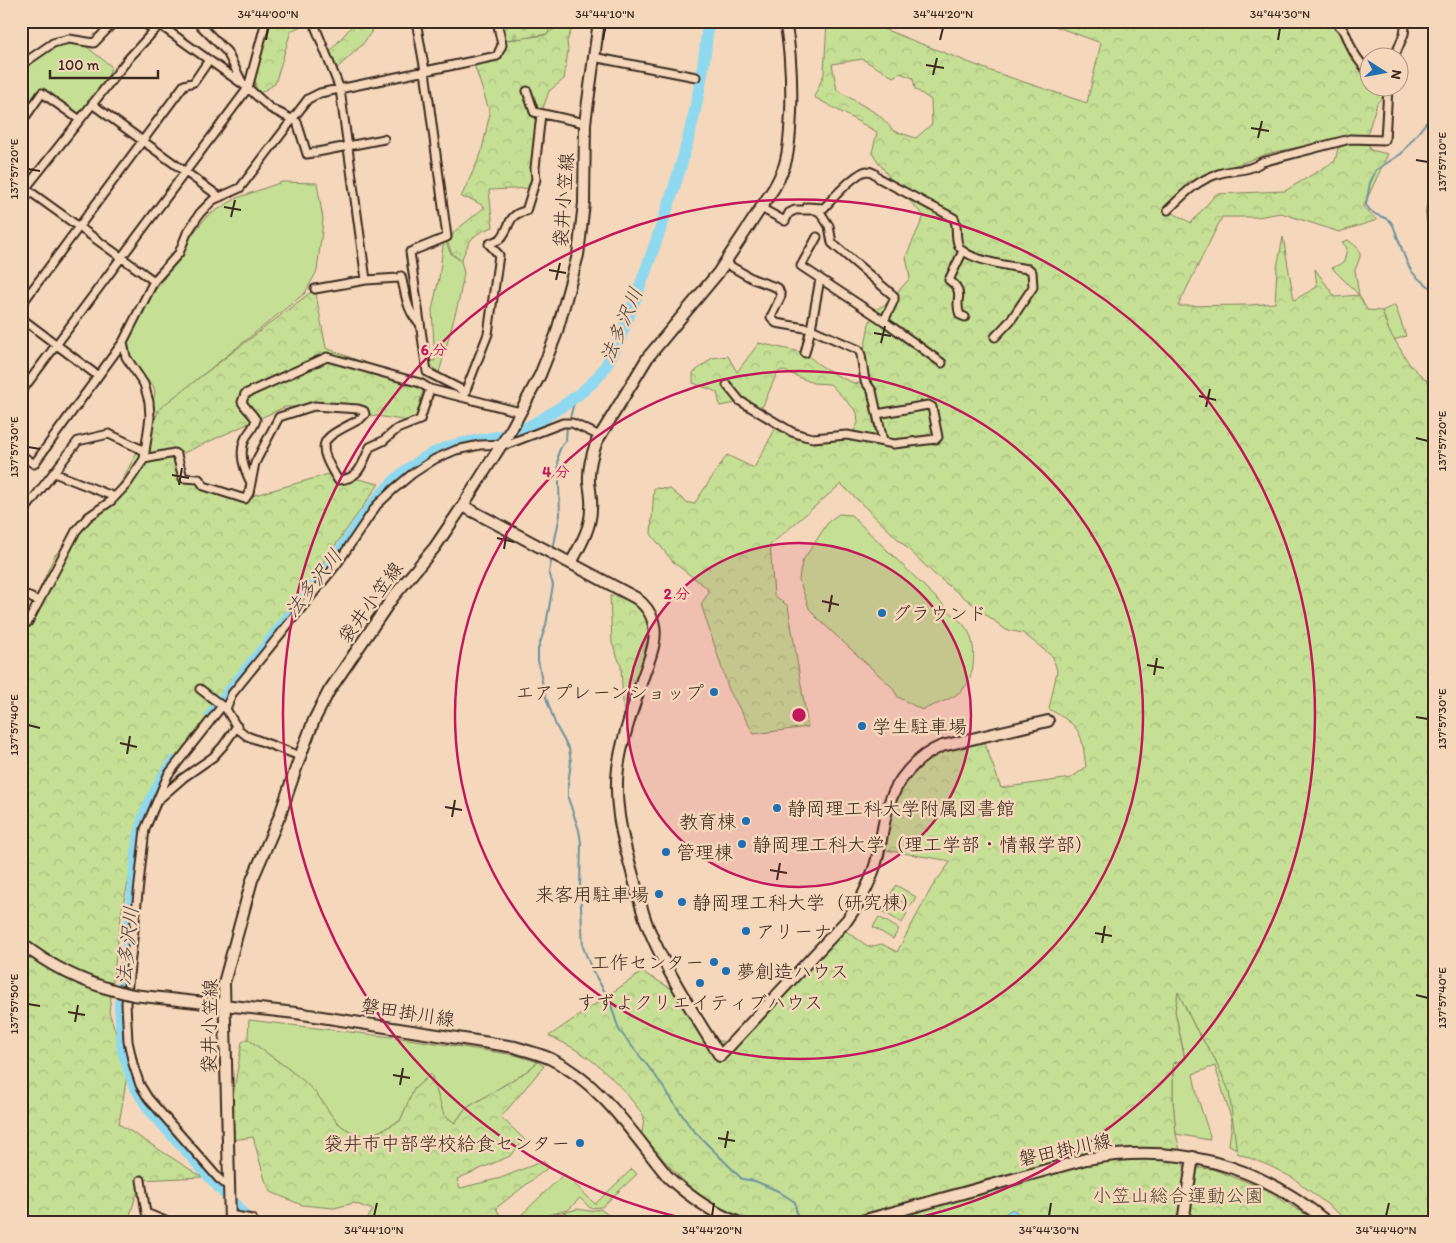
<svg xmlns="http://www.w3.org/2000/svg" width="1456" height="1243" viewBox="0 0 1456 1243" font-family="Itim,'Klee One',sans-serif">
<defs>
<pattern id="forest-crowns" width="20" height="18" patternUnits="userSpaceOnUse" patternTransform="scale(1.25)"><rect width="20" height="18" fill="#c5df95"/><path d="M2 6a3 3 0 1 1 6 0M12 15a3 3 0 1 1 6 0" fill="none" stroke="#aac080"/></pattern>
<pattern id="cemetery-stones" width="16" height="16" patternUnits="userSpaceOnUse" patternTransform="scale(1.25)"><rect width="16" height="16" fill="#c5df95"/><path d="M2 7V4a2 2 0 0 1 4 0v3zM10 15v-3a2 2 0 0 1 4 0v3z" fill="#aac080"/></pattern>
<pattern id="water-rules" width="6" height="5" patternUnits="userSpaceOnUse" patternTransform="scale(1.25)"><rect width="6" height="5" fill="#8fd9f0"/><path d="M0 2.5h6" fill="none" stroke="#7cbacd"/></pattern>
</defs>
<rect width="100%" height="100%" fill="#f5d7bb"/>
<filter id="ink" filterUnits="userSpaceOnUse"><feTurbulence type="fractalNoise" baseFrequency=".02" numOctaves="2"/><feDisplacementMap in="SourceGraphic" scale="10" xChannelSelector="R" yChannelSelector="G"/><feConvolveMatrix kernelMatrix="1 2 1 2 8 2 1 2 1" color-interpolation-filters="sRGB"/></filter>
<g filter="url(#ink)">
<path fill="#c5df95" stroke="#80845a" d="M78,40L111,66L109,74L83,116L46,96L21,124V63L53,43Z
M282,182L317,183L323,219L322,230L317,271L305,293L150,417L155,392L153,385L137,373L126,357V336L139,310L162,282L181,249L207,216L237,198Z
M444,238L451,254L461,261L464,273L459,300L439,373L426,361H435L432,310L439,278Z
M1348,240L1358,248L1360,252V257L1355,270L1359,295L1332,268L1344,262L1347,248L1342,242Z
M1395,305L1406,336L1394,340L1389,331L1382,311Z
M839,514L851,515L964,625C966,628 969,632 970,635C976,650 975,676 964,688C953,700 935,704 922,710L898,697L892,687L816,617L809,608L799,580L800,572L802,562L829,521Z
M896,885L916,897L910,907L890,895Z
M887,901L907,913L902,923L882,911Z
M879,917L899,929L893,939L873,927Z
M1178,992L1196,1029L1215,1059L1230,1091L1237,1149L1229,1145L1232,1121L1215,1066L1193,1074L1198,1099L1210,1136L1209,1140L1176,1134L1173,1101V1063L1185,1059L1175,1011Z
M249,1020L408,1039L515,1055L538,1062L527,1071L465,1109L455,1123L444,1115L431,1075L414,1089L400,1121L368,1137C328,1128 334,1110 309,1087C291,1069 268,1055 248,1039Z
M632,1169L637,1174L602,1207L590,1208L580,1198L568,1210L544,1216L538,1222H520L517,1219L564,1174L595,1204Z"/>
<path fill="url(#forest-crowns)" stroke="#80845a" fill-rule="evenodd" d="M267,21H304L305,24L291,31L275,84L257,95L254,71Z
M356,21H379L362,45L333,72L326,56Z
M827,21H863L991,71L1087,103L1101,43L1041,21H1331L1335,23L1368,72V88H1382L1387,93L1377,103L1367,135L1349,137L1270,153L1188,182L1168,210L1191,223L1216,194L1285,191L1335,161L1338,148L1352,143L1368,142L1370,150L1388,154L1363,207L1377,220L1339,232L1281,213L1257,217H1222L1178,306L1250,305L1275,303L1277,268L1283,237L1294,300L1317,287L1315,269L1335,297L1359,295L1367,310L1382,311L1389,331L1410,365L1435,388V1222H1350L1293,1178L1270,1166L1237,1153L1229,1091L1215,1059L1196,1029L1178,992L1175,1011L1185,1060L1173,1063V1101L1176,1134L1184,1167L1212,1169L1258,1186L1312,1218L1316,1222H755C742,1216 728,1212 716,1205C685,1187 664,1161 642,1134L644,1116C616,1079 593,1055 549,1036L642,972L683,995L713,1039L724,1042L736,1035L756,1028L769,1003L840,927L869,947L882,944L897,952L932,887L951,861L879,849L893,794L924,756L982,735L1001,788L1071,778L1086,767C1081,730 1082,728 1049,709L1057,671L1053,657L1023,633L1006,630L934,574L841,484L770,545L774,595L788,606L808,727L754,734L729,690L701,604L708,594L707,588L673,562L651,534L654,488L670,489L686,502L694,504L727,455L754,468L778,424L804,436H851L858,423L857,412L830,384L813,383L782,370L777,373L763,406L755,410L737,403L720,406L717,392L693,383V373L712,358L728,356L737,372L759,343L805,353L818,364L840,377L856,384L865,381L877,440L883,441L861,355L864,351L869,324L875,310L888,303L910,278L906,256L924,216L896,187L872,153L877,132L814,97L824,74ZM862,59L893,77L900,73L913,78L915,89L931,100L932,124L916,138L894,131L879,115L837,90L832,64Z
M562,24L571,31L567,41L568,51L564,79L549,91L541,114L533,188L489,190L493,227C471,235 470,239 461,261L451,252L446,238H451L455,231L485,207L473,200L461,197L481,154L490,113L473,61L497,56L501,41L545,35Z
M315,289L326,348L424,386L415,422L319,407H285L177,456L183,478L241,499L333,473L379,484L250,665L168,775L139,836L122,909L109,1012L128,1069L119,1124L202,1177L141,1180L130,1215L132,1222H21V630L55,555L111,501L161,407Z
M610,596C627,596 651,612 649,631C649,637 646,644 645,650C639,674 632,697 624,721L621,666L612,643Z
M248,1039C268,1055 291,1069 309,1086C334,1110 328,1128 368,1137L400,1121L414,1089L431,1074L444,1115L455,1123L465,1109L527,1071L538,1062L544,1066L501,1117L525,1140L510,1156L457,1179L460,1188L501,1178L543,1161L549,1167L496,1208L504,1222H365L373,1210L354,1203L334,1208L302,1205L271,1192L265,1180L253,1137L232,1140V1103L242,1042Z
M577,1209L589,1211L600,1209L614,1219L612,1222H541L545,1218Z"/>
<path fill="url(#cemetery-stones)" stroke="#80845a" d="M498,21H550L548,34L524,38L503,40Z"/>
<path fill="url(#water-rules)" stroke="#6d939c" d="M1012,1209L1028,1220L1029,1222H1011L1006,1213Z"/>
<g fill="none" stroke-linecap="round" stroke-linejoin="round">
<path stroke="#6d939c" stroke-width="2" d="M1435,95L1429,119L1401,154L1376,170L1370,183L1366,205C1375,219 1383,214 1391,222C1395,227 1396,235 1399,241C1408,267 1409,275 1435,290
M569,421L576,396
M1435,446L1432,451L1430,457L1435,462
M553,549L560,515L558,454L561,447L566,440L567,425
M552,557L549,572L553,585L546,625L538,649V660L544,692L556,726L569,749L571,762L568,784V798L579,830L581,843L580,887L583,947L592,970L609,999L619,1030L655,1075L691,1128L742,1179L755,1181L778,1191L795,1202L798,1222"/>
<path stroke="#8fd9f0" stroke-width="12" d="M211,715C250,664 291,616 330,565C353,534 373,498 403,473C418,461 436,450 455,445C479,439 507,438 530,426C550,415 581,395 596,379C613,361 630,313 639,289C671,202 702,114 708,21
M174,762L163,777L153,796L145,814L138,843L124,983L120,1005L123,1050L134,1085L150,1110L244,1215L247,1222"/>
<defs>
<path id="street" d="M140,21L155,30
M196,21L227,52L243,84
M313,21L340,89L366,280
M416,21L425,71L447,237L410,252L427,372L466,392
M1333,21C1348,31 1346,37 1353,51C1357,59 1363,65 1368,72
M160,25L248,88L270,108L297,122L307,154L384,139
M593,57L696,77
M1394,58L1404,34L1406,21
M21,65L53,43L69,39L94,43L115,21
M527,91L534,112L585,123
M92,104L220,197
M21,123L42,93L80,120
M25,188L154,281
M21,194L129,58L163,21
M1435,196C1429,209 1431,219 1435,233
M761,208L785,221L789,213L795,210H815L820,212L829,226L832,243L894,296V300L884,321
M806,210L807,207L824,208C832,199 856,172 867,171C873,171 876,175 880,179L954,218C958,226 955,235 958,244C962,260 1014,267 1029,269L1032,272L1033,287L1011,320L995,337
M1168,210C1183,195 1197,180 1218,174C1235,168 1246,173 1262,162L1350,139L1385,140L1388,88
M817,237L801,266L884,321L942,363
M963,251L949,280C967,293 953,300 960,315L965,317
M725,263L753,279L778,288L781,296L771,317L776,323L811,329L859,350L861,355L865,381L872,391L883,441
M315,289L366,280L399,278L401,276C405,291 407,314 420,323
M21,305L184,85L194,82L209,60
M21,318L98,376
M805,353L811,329L820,279
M727,385L740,401L792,432L804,436L813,438L847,435L894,444L936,439L938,437L932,407L928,405L877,414
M21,392L248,88L266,21
M464,395L488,334L499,255L489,244C492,242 497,241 500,239C511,229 506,214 526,211L536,179L535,168L541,114
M21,455L34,464L123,342L154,281L179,253L187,233L200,213L213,200L240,188L308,99L320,93L497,56L502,45L497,21
M144,459L174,453L177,455L183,478L199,479L204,486L245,499L249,493L255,463L279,417L314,406L358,409L364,411L365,414L360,419C324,439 312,438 338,480C360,479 362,464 370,447L383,441L397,429L420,420L430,389
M54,473L115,497
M251,483C244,469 238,453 246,437C250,431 254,427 256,420C252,413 246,409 242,402L245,394L327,357L420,383L430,389L520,412
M21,515L78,441L109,434L145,451
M21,593L38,601
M21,627L28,622L76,531L88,517L111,501L127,484L144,459L150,417L149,402L144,384L126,357L123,342
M200,689L226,709L238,729L247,736L300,756
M222,706L168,775L145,829L126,1003L128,1041L133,1064L140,1085L148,1098L219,1179L229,1187
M226,709L232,694L337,564L377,505L394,489L412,474L435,459L456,450L480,445L508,444L563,423H572L600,436
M159,799L183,778L213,757L223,746L237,726
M141,1180L146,1213L168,1222
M230,1215L252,1219L254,1222"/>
<path id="secondary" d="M463,506L636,598C644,604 650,611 653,621C659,640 648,662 642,680C633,709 622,738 618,768C614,801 621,833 630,865C636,885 640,907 648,927C667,973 694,1014 720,1056L847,920C859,904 869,886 875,866C881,847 882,826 888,807C896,780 917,756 942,746L1048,721
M571,563C580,546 591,528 591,509C592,500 590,491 589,482C588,467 592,454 597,441L648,357L718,273L774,188C779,179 784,170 786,160C790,144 790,129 791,113C792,82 791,52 785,21
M21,943C50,966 82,982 117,991
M133,995L296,1013L515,1047C527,1051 540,1054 551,1059C602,1084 634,1136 669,1178C690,1197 711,1212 737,1222
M230,1222L224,983L252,880L280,815L301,754L314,720L329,691L393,597L435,547L460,510L512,428L540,375L556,335L578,255L584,203L585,123L599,21
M858,1222L1086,1159C1176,1143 1257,1163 1327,1222
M1183,1222L1193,1157"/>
</defs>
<use href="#street" stroke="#3b2a1e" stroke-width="11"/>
<use href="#secondary" stroke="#3b2a1e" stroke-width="14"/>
<use href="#street" stroke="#f5d7bb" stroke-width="7"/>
<use href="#secondary" stroke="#f5d7bb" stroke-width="10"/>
<defs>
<path id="secondary-bridge" d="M117,991L133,995"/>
</defs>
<use href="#secondary-bridge" stroke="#3b2a1e" stroke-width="14" stroke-linecap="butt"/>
<use href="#secondary-bridge" stroke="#f5d7bb" stroke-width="10"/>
</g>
</g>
<path fill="none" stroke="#3b2a1e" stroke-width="2" d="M266,40L268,28M603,40L605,28M940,40L943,28M1278,40L1280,28M926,65L944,68M933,75L937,58M1251,128L1269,131M1258,138L1262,121M1416,160L1428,162M28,169L40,171M224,207L241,210M231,217L235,200M549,270L566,273M556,280L560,263M874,333L891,336M881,343L885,326M1199,396L1216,400M1206,407L1210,389M1416,438L1428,441M28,447L40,449M172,475L189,478M179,485L182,468M497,538L514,542M504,549L507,531M822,601L839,605M829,612L832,595M1147,665L1164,668M1154,675L1157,658M1416,717L1428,719M28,725L40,728M120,743L137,747M127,754L130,736M445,807L462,810M452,817L455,800M770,870L787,873M777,880L780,863M1095,933L1112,936M1102,943L1105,926M1416,995L1428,998M28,1004L40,1006M68,1012L85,1015M75,1022L78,1005M393,1075L410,1078M400,1085L403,1068M718,1138L735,1141M725,1148L728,1131M374,1216L377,1203M712,1216L714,1203M1049,1216L1051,1203M1386,1216L1389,1203"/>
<circle cx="799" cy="715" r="172" fill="#c2185b" fill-opacity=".12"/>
<g fill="none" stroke="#c2185b" stroke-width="2.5">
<circle cx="799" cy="715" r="172"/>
<circle cx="799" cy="715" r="344"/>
<path d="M701 1222A516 516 0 1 1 897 1222"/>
</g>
<g fill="#1f6fb2" stroke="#f5d7bb" stroke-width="2">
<circle cx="882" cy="613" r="5"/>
<circle cx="714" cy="692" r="5"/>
<circle cx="862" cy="726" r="5"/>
<circle cx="777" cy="808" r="5"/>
<circle cx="746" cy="821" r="5"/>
<circle cx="742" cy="844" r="5"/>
<circle cx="666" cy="852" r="5"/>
<circle cx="659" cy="894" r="5"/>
<circle cx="682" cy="902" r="5"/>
<circle cx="746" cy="931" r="5"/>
<circle cx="714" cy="962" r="5"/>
<circle cx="726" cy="971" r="5"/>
<circle cx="700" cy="983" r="5"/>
<circle cx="580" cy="1143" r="5"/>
</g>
<g text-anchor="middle" stroke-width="5" stroke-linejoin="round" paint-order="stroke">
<g font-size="19" fill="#3b2a1e" stroke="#f5d7bb">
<text transform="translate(563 200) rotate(-86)" y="7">袋井小笠線</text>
<text transform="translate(370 602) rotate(-54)" y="7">袋井小笠線</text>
<text transform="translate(408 1012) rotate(9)" y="7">磐田掛川線</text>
<text transform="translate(209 1026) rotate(-89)" y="7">袋井小笠線</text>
<text transform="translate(1065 1149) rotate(-12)" y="7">磐田掛川線</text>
</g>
<g font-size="19" fill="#3b2a1e" stroke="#f5d7bb" text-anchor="start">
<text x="892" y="620">グラウンド</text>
<text x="704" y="699" text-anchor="end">エアプレーンショップ</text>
<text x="872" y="733">学生駐車場</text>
<text x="787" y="815">静岡理工科大学附属図書館</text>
<text x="736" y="828" text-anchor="end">教育棟</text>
<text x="752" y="851">静岡理工科大学（理工学部・情報学部）</text>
<text x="676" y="859">管理棟</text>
<text x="649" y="901" text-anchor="end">来客用駐車場</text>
<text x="692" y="909">静岡理工科大学（研究棟）</text>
<text x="756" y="938">アリーナ</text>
<text x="704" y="969" text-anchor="end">工作センター</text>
<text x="736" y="978">夢創造ハウス</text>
<text x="700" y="1009" text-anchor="middle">すずよクリエイティブハウス</text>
<text x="570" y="1150" text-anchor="end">袋井市中部学校給食センター</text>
</g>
<g font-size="19" fill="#504530" stroke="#f5d7bb">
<text x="1178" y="1202">小笠山総合運動公園</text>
</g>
<g font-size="20" font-style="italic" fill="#48443e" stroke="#f5d7bb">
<text transform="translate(621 325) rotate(-67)" y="7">法多沢川</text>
<text transform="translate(313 583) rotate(-52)" y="7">法多沢川</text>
<text transform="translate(127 946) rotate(-84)" y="7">法多沢川</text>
</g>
</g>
<circle cx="799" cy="715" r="8" fill="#c2185b" stroke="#f5d7bb" stroke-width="2.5"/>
<g font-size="15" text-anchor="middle" font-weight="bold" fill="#c2185b" stroke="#f5d7bb" stroke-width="5" stroke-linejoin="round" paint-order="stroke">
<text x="434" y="355">6 分</text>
<text x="556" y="477">4 分</text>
<text x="677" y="599">2 分</text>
</g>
<rect width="1456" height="1243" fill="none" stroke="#f5d7bb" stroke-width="55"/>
<g transform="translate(1384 72) rotate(101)"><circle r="24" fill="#f5d7bb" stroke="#ab927c"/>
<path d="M0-4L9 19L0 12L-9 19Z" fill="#1f6fb2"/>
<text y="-8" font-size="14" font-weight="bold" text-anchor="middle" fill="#3b2a1e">N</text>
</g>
<path d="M50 70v8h108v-8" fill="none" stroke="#3b2a1e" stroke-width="2.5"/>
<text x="58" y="70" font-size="15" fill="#3b2a1e" stroke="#f5d7bb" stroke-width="4" paint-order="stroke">100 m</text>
<rect x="28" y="28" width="1400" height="1188" fill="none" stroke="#3b2a1e" stroke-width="2"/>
<g font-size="12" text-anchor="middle" fill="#3b2a1e">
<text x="268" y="18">34°44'00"N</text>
<text x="605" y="18">34°44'10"N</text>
<text x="943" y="18">34°44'20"N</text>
<text x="1280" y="18">34°44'30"N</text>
<text transform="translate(1442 162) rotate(-90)" y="4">137°57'10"E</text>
<text transform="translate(14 169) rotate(-90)" y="4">137°57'20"E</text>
<text transform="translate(1442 441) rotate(-90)" y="4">137°57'20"E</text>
<text transform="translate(14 447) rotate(-90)" y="4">137°57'30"E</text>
<text transform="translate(1442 719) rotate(-90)" y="4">137°57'30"E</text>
<text transform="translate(14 725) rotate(-90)" y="4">137°57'40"E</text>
<text transform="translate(1442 998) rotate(-90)" y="4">137°57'40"E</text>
<text transform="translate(14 1004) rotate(-90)" y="4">137°57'50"E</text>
<text x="374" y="1234">34°44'10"N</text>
<text x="712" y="1234">34°44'20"N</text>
<text x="1049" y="1234">34°44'30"N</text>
<text x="1386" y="1234">34°44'40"N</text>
</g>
</svg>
